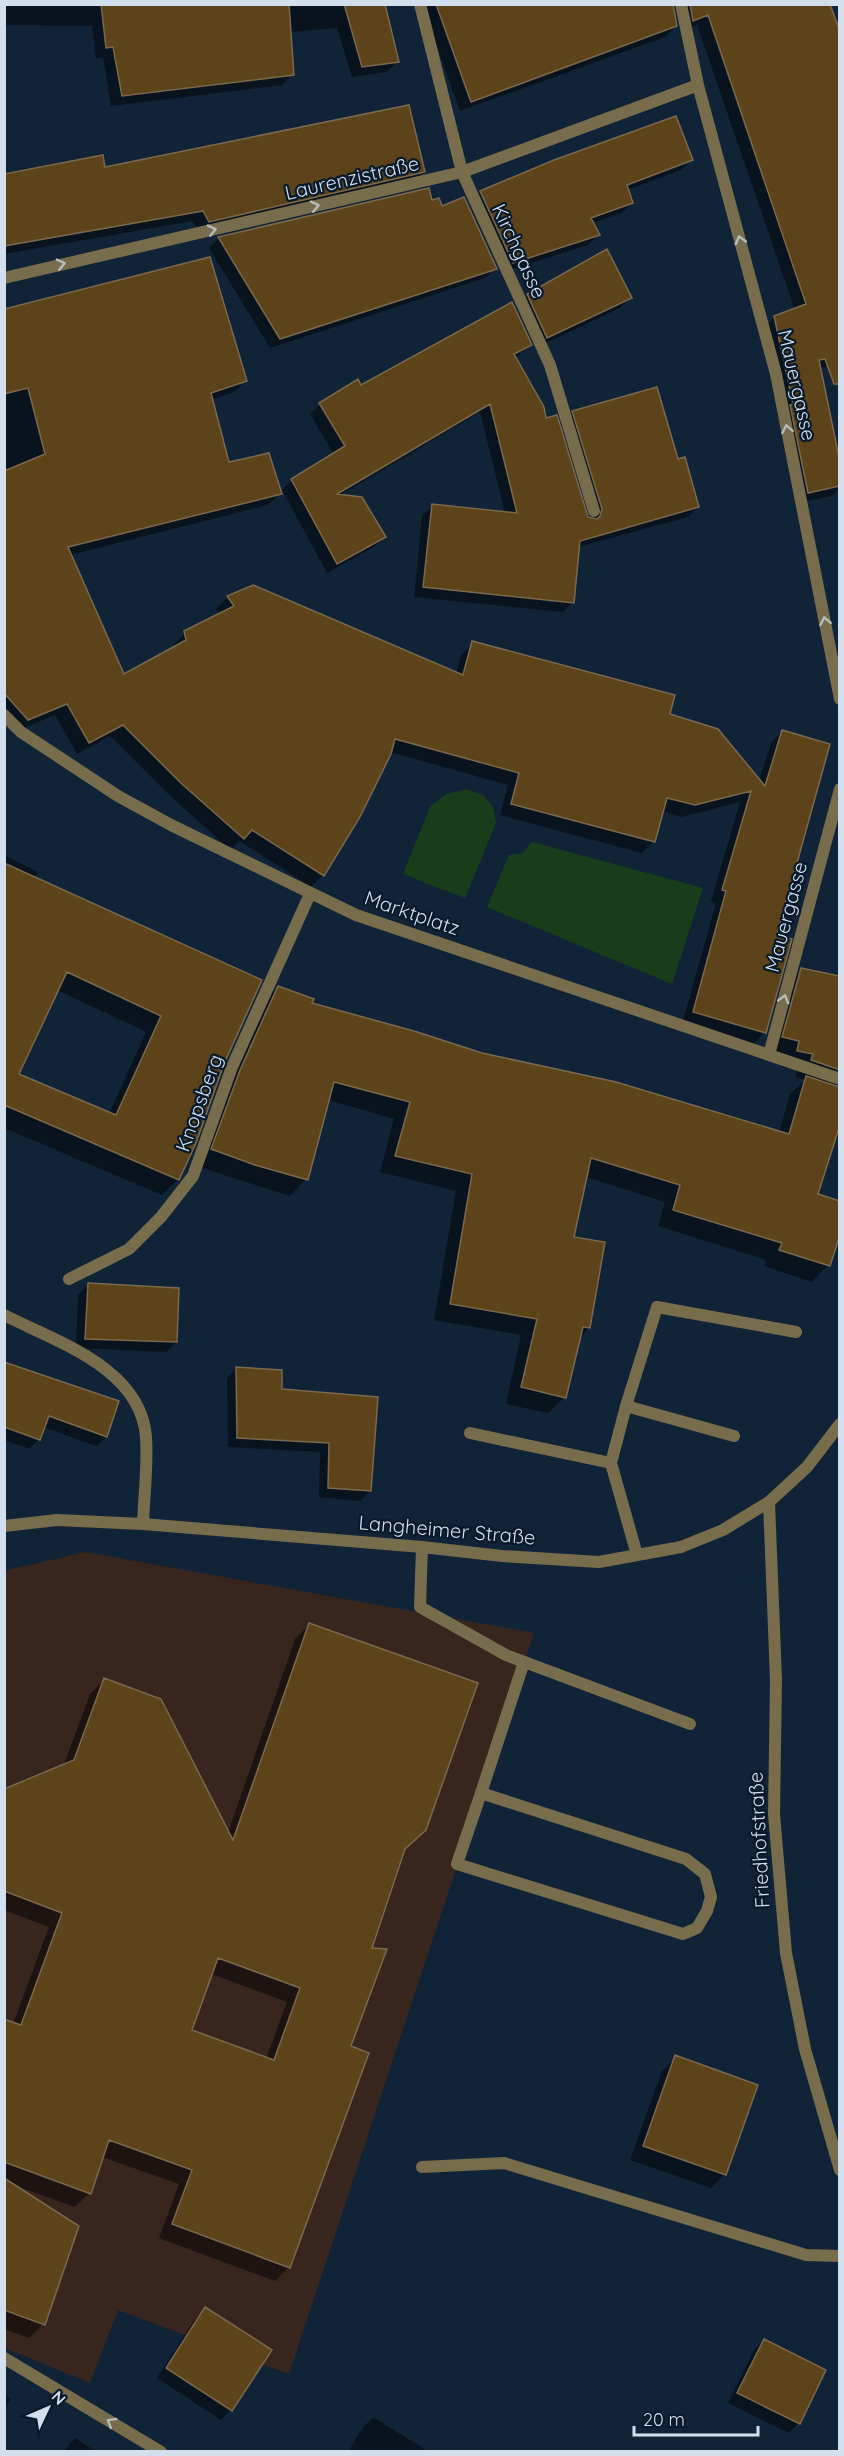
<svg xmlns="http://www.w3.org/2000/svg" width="844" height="2456" viewBox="0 0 844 2456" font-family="Quicksand,sans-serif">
<rect width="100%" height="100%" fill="#112437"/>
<path fill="#37251e" d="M85,1552L534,1633L289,2374L118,2310L90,2383L5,2348L4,1571Z"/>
<path fill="#193d1a" d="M467,789L484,796L493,807L496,823L465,898L403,874L430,807L446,794Z
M532,842L703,888L672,984L487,907L509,855L522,854Z"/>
<path fill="#0007" fill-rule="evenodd" d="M4,4H384L397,62L387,72L352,77L337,28L289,32L293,74L282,85L111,106L103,57L96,58L92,26L4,25Z
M422,4H829L840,365L819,368L840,470V488L832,496L797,503L764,328L775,317L795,310L697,25L682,30L677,9L672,8L676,26L665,37L460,111Z
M691,160L681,170L627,190L632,203L622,213L592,223L598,235L588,245L503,272L471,202L480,192Z
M104,169L423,172L413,182L198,232L193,221L4,254V176Z
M431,202L441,208L495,268L485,278L270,348L209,248L219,238Z
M527,295L630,298L620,308L537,347L518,305Z
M4,311L246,380L234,392L211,400L228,464L280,494L268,505L70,555L123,676L174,648L173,645L185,633L220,614L216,609L228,597L456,674L461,655L473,643L669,715L759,781L771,743L782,731L775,936L765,1032L753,1044L682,1024L716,903L711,901L740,802L682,817L662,811L654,841L642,853L500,815L508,785L390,752L359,816L323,875L311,887L239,841L231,850L170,796L110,736L77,754L55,715L16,731L4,718Z
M530,345L515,358L545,420L587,518L592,519L563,422L573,412L677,461L698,507L688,517L578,547L573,602L563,612L414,597L422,516L432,506L505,513L480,412L339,496L384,537L374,547L327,573L282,490L292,480L334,454L310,414L320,405L357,381L361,387Z
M4,855L38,872L34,878L223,1063L178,1179L162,1195L4,1128ZM57,990L146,1032L109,1114L17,1074Z
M801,970L840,977V1120L816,1195L828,1265L812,1282L764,1266L766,1260L658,1226L665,1202L586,1177L572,1238L589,1328L579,1338L565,1397L548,1413L506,1404L521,1335L434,1320L456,1191L380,1172L394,1119L328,1100L306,1179L290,1196L196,1166L262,1004L278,987L310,1004L482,1055L779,1133L790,1094L805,1080L795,1077L797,1070L782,1067L783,1058L767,1053L785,986Z
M88,1285L176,1342L166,1352L76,1348L78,1295Z
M4,1364L118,1402L106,1437L96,1446L43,1427L39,1439L29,1449L4,1440Z
M237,1368L281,1390L376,1399L370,1491L360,1501L319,1497L320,1452L228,1447L227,1378Z
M309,1625L403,1850L370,1949L349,2047L289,2267L275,2281L159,2238L179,2184L102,2157L89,2193L75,2207L16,2186L43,2324L29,2338L4,2329V2021L13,2024L49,1927L4,1910V1791L64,1765L90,1694L104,1680L228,1833L295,1639ZM211,1974L287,2002L266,2059L190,2031Z
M676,2057L725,2174L711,2188L630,2160L662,2071Z
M205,2309L231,2410L221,2420L157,2378L195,2319Z
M764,2340L799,2423L789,2433L728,2403L754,2350Z
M4,2395L11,2399L4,2409Z
M373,2417L429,2452H348L363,2427Z
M75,2438L97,2452H63Z"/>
<path fill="#5c4319" stroke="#7a684f" stroke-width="1.5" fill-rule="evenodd" d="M101,4H289L294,75L122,96L113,47L106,48Z
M344,4H385L399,62L362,67Z
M436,4H673L677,26L471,102Z
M690,4H830L840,32V384H834L825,359L819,360L840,462V486L808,493L790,405L793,404L774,316L806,304L708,15L693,21Z
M409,105L425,172L209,222L203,211L4,246V174L103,155L105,167Z
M676,116L693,160L627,185L633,203L591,218L600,235L513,263L480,191L554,160Z
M429,188L432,200L439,198L442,206L464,197L497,269L280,339L218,237Z
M607,249L632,298L547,338L527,294Z
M210,257L247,381L211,393L229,462L269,453L282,494L68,547L124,674L186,640L184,631L234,606L227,596L253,585L463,675L472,641L675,695L670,714L718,729L765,786L782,730L830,744L777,935L792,939L766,1033L693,1012L726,891L722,890L751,791L695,805L667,798L655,842L511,804L519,773L395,739L391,754L360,817L324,876L252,830L244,839L182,784L123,725L89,743L67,704L28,720L4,693V471L45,454L28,388L4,394V309Z
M512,302L532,345L514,354L544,407L546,418L557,415L588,517L597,519L600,516L602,509L572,411L657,387L678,459L685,457L699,507L580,541L574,603L423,587L432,504L517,513L490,404L337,494L362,497L386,537L337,564L291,479L345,446L319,403L358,379L361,385Z
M4,863L262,980L224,1064L196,1143L179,1180L4,1105ZM67,972L161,1016L116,1115L19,1074Z
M801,968L840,976V1070L811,1060L813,1054L797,1051L799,1041L782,1037Z
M278,986L314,999L312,1003L414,1031L482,1053L616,1082L789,1134L806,1076L840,1087V1125L818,1194L840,1201V1235L830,1266L779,1250L782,1243L673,1210L680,1185L591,1158L574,1237L605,1242L590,1328L583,1327L566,1398L521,1387L537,1319L450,1304L472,1174L395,1156L410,1102L334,1082L308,1180L255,1165L211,1149L240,1070Z
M88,1283L179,1288L177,1342L85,1339Z
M4,1362L119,1401L107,1437L49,1416L40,1440L4,1427Z
M236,1367L282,1370V1389L378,1397L371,1491L328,1488L329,1443L237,1438Z
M309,1623L478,1683L426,1830L405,1849L372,1948L387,1949L351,2046L369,2053L290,2268L172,2224L192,2170L109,2140L91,2194L4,2162V2019L21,2025L62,1913L4,1891V1789L74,1760L104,1678L161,1699L233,1840ZM218,1958L300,1988L274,2060L192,2030Z
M675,2055L758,2085L726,2175L643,2146Z
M4,2178L79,2226L45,2325L4,2310Z
M205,2307L272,2350L232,2411L166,2368Z
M764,2339L826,2370L800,2424L737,2393Z"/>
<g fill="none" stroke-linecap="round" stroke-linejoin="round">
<path stroke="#776c4b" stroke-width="12" d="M69,1279L129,1249L161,1217L193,1176L232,1067L310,894
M626,1406L657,1307L796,1332
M470,1433L611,1463
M422,1547L420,1607L506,1655L690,1724
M637,1555L611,1463L626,1406L734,1436
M481,1793L457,1864L683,1934L697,1928L707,1911L711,1897L705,1874L686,1859L481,1793L524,1662
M422,2167L504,2163L806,2255L840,2256"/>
<path stroke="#776c4b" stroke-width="12" d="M420,4L462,172L550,365L594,511
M681,4L698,85L776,374L840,699
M4,278L462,172L698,85
M4,715L21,732L118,796L171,825L356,915L840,1079
M769,1055L840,789
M4,1315C57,1342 141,1368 146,1437C148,1465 144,1495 143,1524
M769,1502L776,1680L774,1814L786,1953L805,2049L840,2170
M4,1526L57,1520L143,1524L422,1547L502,1556L599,1562L681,1547L723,1530L769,1502L807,1467L840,1424
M4,2358L161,2452"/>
</g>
<defs><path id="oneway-chevron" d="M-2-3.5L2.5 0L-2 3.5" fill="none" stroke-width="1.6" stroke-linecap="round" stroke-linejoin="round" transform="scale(1.5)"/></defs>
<g stroke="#b7bcbc">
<use href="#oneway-chevron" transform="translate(315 206) rotate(-13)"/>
<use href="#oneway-chevron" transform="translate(212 230) rotate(-13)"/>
<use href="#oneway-chevron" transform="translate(740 240) rotate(-105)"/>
<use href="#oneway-chevron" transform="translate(61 264) rotate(-13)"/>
<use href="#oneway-chevron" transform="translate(787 429) rotate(-101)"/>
<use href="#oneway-chevron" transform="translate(825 621) rotate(-101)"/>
<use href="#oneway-chevron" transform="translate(784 999) rotate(-75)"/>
<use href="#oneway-chevron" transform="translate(111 2422) rotate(-149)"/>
</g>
<g text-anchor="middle" stroke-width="4.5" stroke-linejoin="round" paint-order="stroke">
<g font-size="20" fill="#d3dfec" stroke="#071a2c">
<text transform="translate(352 178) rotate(-13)" y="7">Laurenzistraße</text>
<text transform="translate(519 251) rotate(65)" y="7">Kirchgasse</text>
<text transform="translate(797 385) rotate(77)" y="7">Mauergasse</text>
<text transform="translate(412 913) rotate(19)" y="7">Marktplatz</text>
<text transform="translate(786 917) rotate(-75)" y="7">Mauergasse</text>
<text transform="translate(199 1103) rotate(-70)" y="7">Knopsberg</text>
<text transform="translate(447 1530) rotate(5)" y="7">Langheimer Straße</text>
<text transform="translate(759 1840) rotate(-93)" y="7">Friedhofstraße</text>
</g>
</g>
<rect width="844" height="2456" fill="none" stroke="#d3dfec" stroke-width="12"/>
<g transform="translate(48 2408) rotate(46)" stroke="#071a2c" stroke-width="4.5" paint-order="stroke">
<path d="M0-4.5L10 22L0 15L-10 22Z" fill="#d3dfec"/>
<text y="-9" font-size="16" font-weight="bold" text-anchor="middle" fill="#d3dfec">N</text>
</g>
<path d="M634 2426v9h124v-9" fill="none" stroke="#d3dfec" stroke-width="3"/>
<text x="643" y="2426" font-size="18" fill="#d3dfec" stroke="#071a2c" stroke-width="4.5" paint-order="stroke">20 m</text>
</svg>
